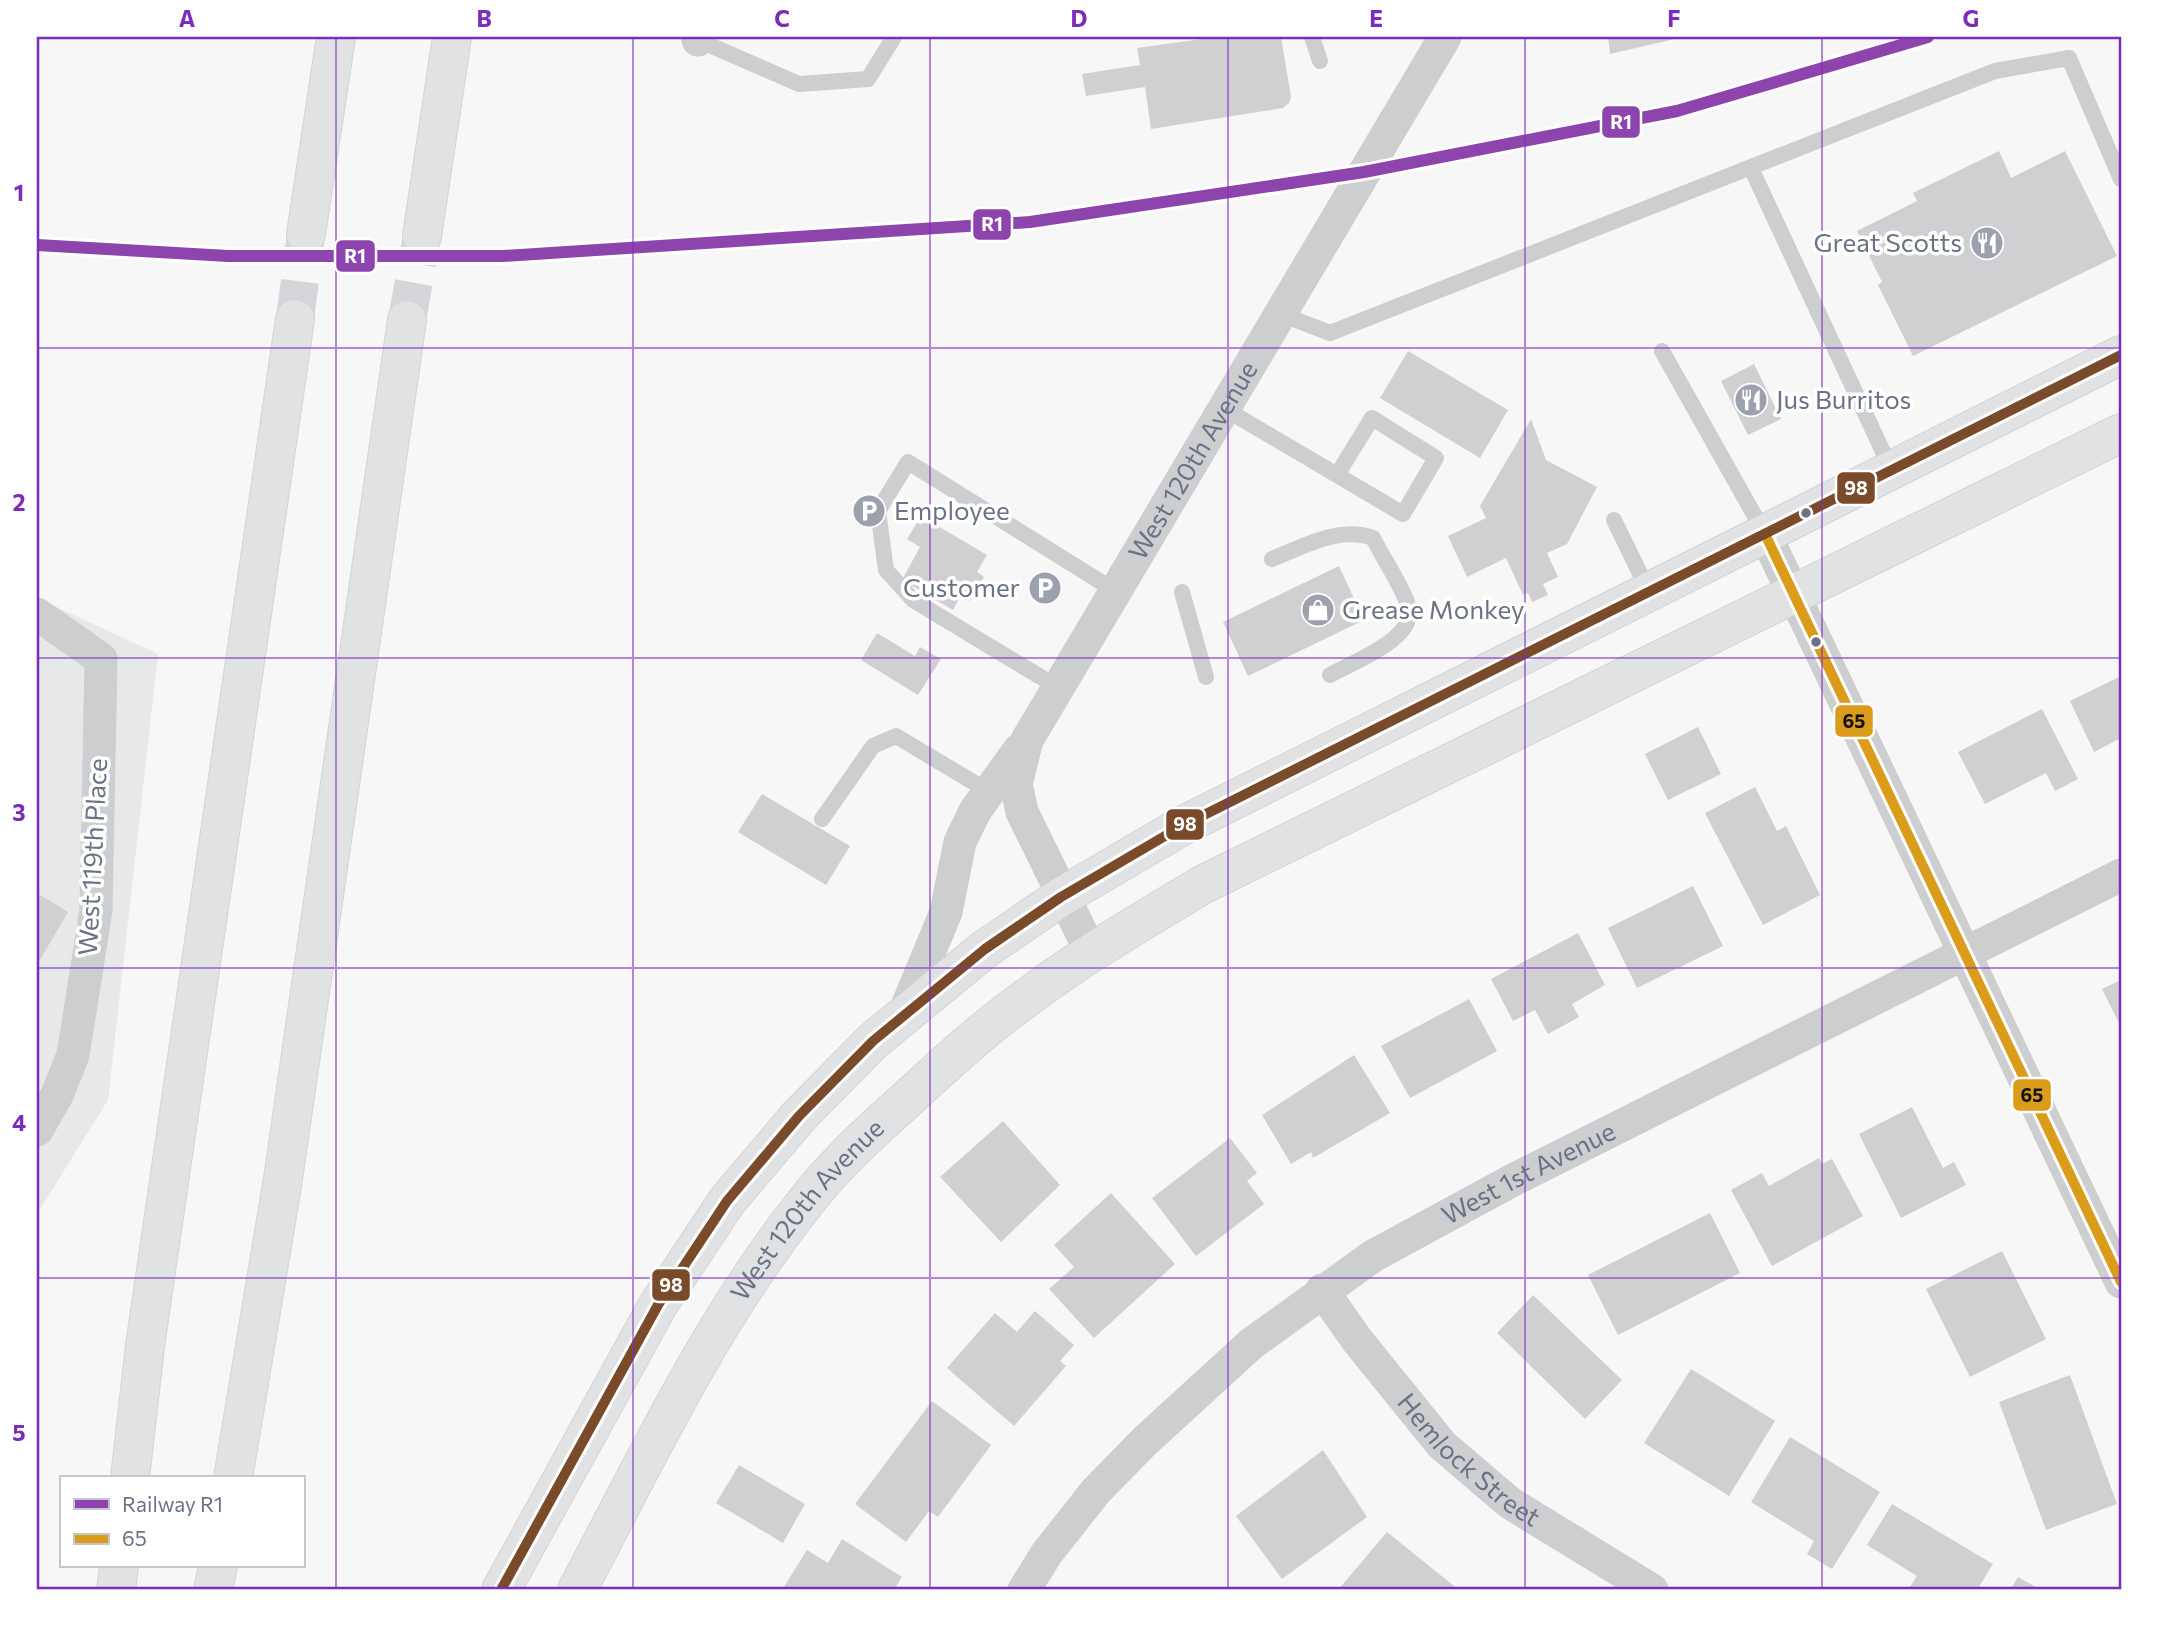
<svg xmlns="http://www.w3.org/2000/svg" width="2158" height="1627" viewBox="0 0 2158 1627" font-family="Commissioner,sans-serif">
<rect width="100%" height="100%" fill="#f7f7f7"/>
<path fill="#e7e8e9" d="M37,598L158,654L108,1100L37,1214Z"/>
<path fill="#d0d0d2" d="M1216,37H1281L1291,97L1289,103L1283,108L1151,129L1145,87L1086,96L1082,74L1140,65L1137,48Z
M1608,37H1678L1679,38L1610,54Z
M1999,151L2011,178L2065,151L2117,256L1913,356L1878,285L1882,282L1857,231L1917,201L1913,193Z
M1408,351L1508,410L1480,458L1380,398Z
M1754,364L1781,419L1748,435L1721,381Z
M1531,419L1546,460L1597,487L1567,544L1547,553L1558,577L1543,584L1548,595L1532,602L1528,593L1523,595L1506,558L1467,577L1448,536L1486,518L1480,506Z
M921,516L987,555L977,572L984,577L970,601L961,595L953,610L902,580L920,547L907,539Z
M1339,566L1364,620L1248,676L1223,622Z
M877,633L915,656L920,647L941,659L918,695L861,660Z
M2121,676V738L2094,752L2070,701Z
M2042,709L2078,779L2055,791L2046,773L1985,804L1958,752Z
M1698,727L1721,774L1668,800L1645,754Z
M1755,787L1777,831L1786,826L1820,895L1763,925L1705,813Z
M762,794L850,846L826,885L738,832Z
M1693,886L1723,946L1637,988L1608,928Z
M37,893L68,912L37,965Z
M1578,933L1605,985L1572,1004L1579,1017L1548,1034L1535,1010L1513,1021L1491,979Z
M2121,980V1027L2102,989Z
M1469,999L1497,1051L1410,1098L1381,1046Z
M1354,1055L1390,1113L1313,1158L1311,1152L1291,1164L1262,1115Z
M1912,1107L1943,1168L1954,1162L1966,1185L1901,1218L1859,1134Z
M1003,1121L1060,1185L1001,1242L940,1177Z
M1230,1138L1257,1173L1247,1181L1264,1204L1196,1256L1152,1198Z
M1819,1158L1822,1164L1832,1159L1863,1216L1772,1266L1731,1190L1762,1173L1769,1186Z
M1111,1193L1175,1264L1094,1338L1049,1289L1074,1267L1054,1245Z
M1710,1213L1740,1273L1618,1335L1588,1275Z
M2002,1251L2046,1339L1970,1377L1926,1289Z
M1533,1295L1622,1380L1585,1419L1497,1333Z
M1035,1311L1074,1345L1060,1361L1066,1366L1014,1426L947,1368L995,1313L1017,1332Z
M1691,1369L1775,1421L1729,1496L1644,1443Z
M2070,1375L2117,1504L2046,1530L1999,1402Z
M932,1401L991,1445L938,1517L929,1511L906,1542L855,1504Z
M1790,1437L1880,1492L1832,1569L1807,1554L1814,1541L1751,1502Z
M1323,1450L1367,1517L1282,1579L1236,1516Z
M739,1465L805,1504L783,1543L716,1503Z
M1892,1504L1993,1564L1977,1590H1908L1917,1576L1867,1545Z
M1387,1532L1459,1590H1338Z
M842,1539L902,1577L894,1590H782L807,1550L828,1563Z
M2018,1577L2041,1590H2010Z"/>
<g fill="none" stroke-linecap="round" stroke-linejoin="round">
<path stroke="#d4d6da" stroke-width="38" stroke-dasharray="38 19" stroke-linecap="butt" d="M295,319L306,234
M407,320L422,236"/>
<defs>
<g id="primary">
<path d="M306,234L336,37"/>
<path d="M422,236L452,37"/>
<path d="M130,1478L145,1346L295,319"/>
<path d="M233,1478L283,1179L407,320"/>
<path d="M116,1590L119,1566"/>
<path d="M213,1590L218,1566"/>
<path d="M501,1590L658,1305L727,1201L799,1116L873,1041L985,949L1061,897L1182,826L2121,355"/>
<path id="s4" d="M577,1590C646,1460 709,1325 801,1208C830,1169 868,1134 904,1102C944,1065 984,1028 1029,996C1084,955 1144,920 1202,885L2121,433"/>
</g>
</defs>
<use href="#primary" stroke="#d3d4d5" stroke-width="40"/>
<path stroke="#cdced0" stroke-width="16" d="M1312,37L1320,61
M698,40L799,84L868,79L894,37
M1751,168L1891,469
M1281,314L1330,333L1995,71L2069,58L2121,179
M1662,351L1765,534
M1225,409L1403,514L1436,458L1372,418L1337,475
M1614,520L1649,592
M1272,559C1305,546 1338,526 1373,538C1384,560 1400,582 1408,605C1419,638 1353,662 1330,675
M1182,592L1206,677
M1059,688L913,600L886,570L878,511L908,462L1117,592
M822,819L873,746L896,736L993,794"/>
<g stroke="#cdced0" stroke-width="33">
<path d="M698,40L700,37"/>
<path d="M1765,534L2121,1282"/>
<path d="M37,614L101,659L96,910L73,1055L57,1095L37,1130"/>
<path id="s1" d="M1091,952L1022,812L1016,784L1027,740L1445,37"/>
<path d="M903,1016L946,912L960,842L975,811L1019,750"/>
<path id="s2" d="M1322,1290L1357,1340L1442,1445L1510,1503L1652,1590"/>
<path id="s3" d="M1024,1590L1047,1553L1096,1491L1145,1441L1251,1344L1373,1256L1513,1180L2121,875"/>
</g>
<use href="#primary" stroke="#e1e2e3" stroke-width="38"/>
<defs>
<path id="bus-1" d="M1765,534L2121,1282"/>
<path id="bus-2" d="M501,1590L658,1305L727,1201L799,1116L873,1041L985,949L1061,897L1182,826L2121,355"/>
</defs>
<use href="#bus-1" stroke="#fff" stroke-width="16"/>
<use href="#bus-2" stroke="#fff" stroke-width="16"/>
<use href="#bus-1" stroke="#db9c1b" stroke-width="10"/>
<use href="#bus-2" stroke="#7a4b2a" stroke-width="10"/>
<defs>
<path id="rail-1" d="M37,245L228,256H503L1030,222L1364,172L1677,111L1928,37"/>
</defs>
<use href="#rail-1" stroke="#fff" stroke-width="18"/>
<use href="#rail-1" stroke="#8e44ad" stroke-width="12"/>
</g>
<path fill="none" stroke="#7b2cbf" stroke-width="2" stroke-opacity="0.55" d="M336,37V1590M633,37V1590M930,37V1590M1228,37V1590M1525,37V1590M1822,37V1590M37,348H2121M37,658H2121M37,968H2121M37,1278H2121"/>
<defs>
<symbol id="restaurant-disc" viewBox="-11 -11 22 22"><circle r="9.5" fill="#9ba1ad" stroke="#fff"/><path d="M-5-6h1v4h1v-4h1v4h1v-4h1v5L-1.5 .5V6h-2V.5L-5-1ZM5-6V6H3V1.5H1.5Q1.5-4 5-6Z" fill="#fff"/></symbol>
<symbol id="parking-disc" viewBox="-11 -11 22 22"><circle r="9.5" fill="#9ba1ad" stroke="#fff"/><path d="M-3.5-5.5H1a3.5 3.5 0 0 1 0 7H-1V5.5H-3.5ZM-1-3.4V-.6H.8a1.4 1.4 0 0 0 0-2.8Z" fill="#fff"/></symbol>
<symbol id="shop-disc" viewBox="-11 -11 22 22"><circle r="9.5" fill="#9ba1ad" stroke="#fff"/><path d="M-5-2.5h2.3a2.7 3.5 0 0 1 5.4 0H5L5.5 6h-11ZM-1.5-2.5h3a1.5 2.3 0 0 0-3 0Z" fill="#fff"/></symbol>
</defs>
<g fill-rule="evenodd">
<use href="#restaurant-disc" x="1968" y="224" width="38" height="38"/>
<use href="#restaurant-disc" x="1732" y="381" width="38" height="38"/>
<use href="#parking-disc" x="850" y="492" width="38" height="38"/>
<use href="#parking-disc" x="1026" y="569" width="38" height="38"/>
<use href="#shop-disc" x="1299" y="591" width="38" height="38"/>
</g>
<g fill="#6a7385" stroke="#fff" stroke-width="2.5">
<circle cx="1806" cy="513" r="6"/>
<circle cx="1816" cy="642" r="6"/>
</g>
<g text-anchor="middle" stroke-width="7" stroke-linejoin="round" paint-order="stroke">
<g font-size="26" fill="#6a7385" stroke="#fff" text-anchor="start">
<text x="1962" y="252" text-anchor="end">Great Scotts</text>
<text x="1776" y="409">Jus Burritos</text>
<text x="894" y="520">Employee</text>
<text x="1020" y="597" text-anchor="end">Customer</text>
<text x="1342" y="619">Grease Monkey</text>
</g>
<g font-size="26" fill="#6a7385" stroke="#fff">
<text dy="9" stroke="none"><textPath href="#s1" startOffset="555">West 120th Avenue</textPath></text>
<text transform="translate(93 857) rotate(-87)" y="9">West 119th Place</text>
<text dy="9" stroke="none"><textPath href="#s3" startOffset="663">West 1st Avenue</textPath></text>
<text dy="9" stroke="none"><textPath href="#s4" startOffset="446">West 120th Avenue</textPath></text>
<text dy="9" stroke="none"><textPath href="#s2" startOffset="226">Hemlock Street</textPath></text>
</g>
</g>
<g stroke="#fff" stroke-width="2.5">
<rect x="1601" y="105" width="40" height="34" rx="7" fill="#8e44ad"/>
<rect x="972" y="208" width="40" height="33" rx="7" fill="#8e44ad"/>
<rect x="335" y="239" width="41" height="34" rx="7" fill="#8e44ad"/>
<rect x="1836" y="471" width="40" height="34" rx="7" fill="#7a4b2a"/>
<rect x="1834" y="704" width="40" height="34" rx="7" fill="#db9c1b"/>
<rect x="1165" y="808" width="40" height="33" rx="7" fill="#7a4b2a"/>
<rect x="2012" y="1078" width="40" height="34" rx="7" fill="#db9c1b"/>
<rect x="651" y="1268" width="40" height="34" rx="7" fill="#7a4b2a"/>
</g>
<g font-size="19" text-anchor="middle" font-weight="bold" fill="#fff">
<text x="1621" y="129">R1</text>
<text x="992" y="231">R1</text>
<text x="355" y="263">R1</text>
<text x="1856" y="495">98</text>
<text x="1185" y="831">98</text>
<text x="671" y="1292">98</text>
</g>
<g font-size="19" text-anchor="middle" font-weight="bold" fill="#111">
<text x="1854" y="728">65</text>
<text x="2032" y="1102">65</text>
</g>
<rect width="2158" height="1627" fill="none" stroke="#ffffff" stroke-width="77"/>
<rect x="60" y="1476" width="245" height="91" fill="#ffffff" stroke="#c3c7ce" stroke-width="2"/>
<rect x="74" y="1499" width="35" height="10" fill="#8e44ad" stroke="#c3c7ce" stroke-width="2"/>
<text x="122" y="1512" font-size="21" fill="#6a7385">Railway R1</text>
<rect x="74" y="1534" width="35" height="10" fill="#db9c1b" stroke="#c3c7ce" stroke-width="2"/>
<text x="122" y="1546" font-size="21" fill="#6a7385">65</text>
<rect x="38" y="38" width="2082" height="1550" fill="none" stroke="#7b2cbf" stroke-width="2.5"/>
<g font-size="23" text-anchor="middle" font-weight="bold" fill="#7b2cbf">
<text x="187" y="27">A</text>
<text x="484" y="27">B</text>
<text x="782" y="27">C</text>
<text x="1079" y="27">D</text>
<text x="1376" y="27">E</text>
<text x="1674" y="27">F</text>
<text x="1971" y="27">G</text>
<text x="19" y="201">1</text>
<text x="19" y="511">2</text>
<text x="19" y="821">3</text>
<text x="19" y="1131">4</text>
<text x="19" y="1441">5</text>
</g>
</svg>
